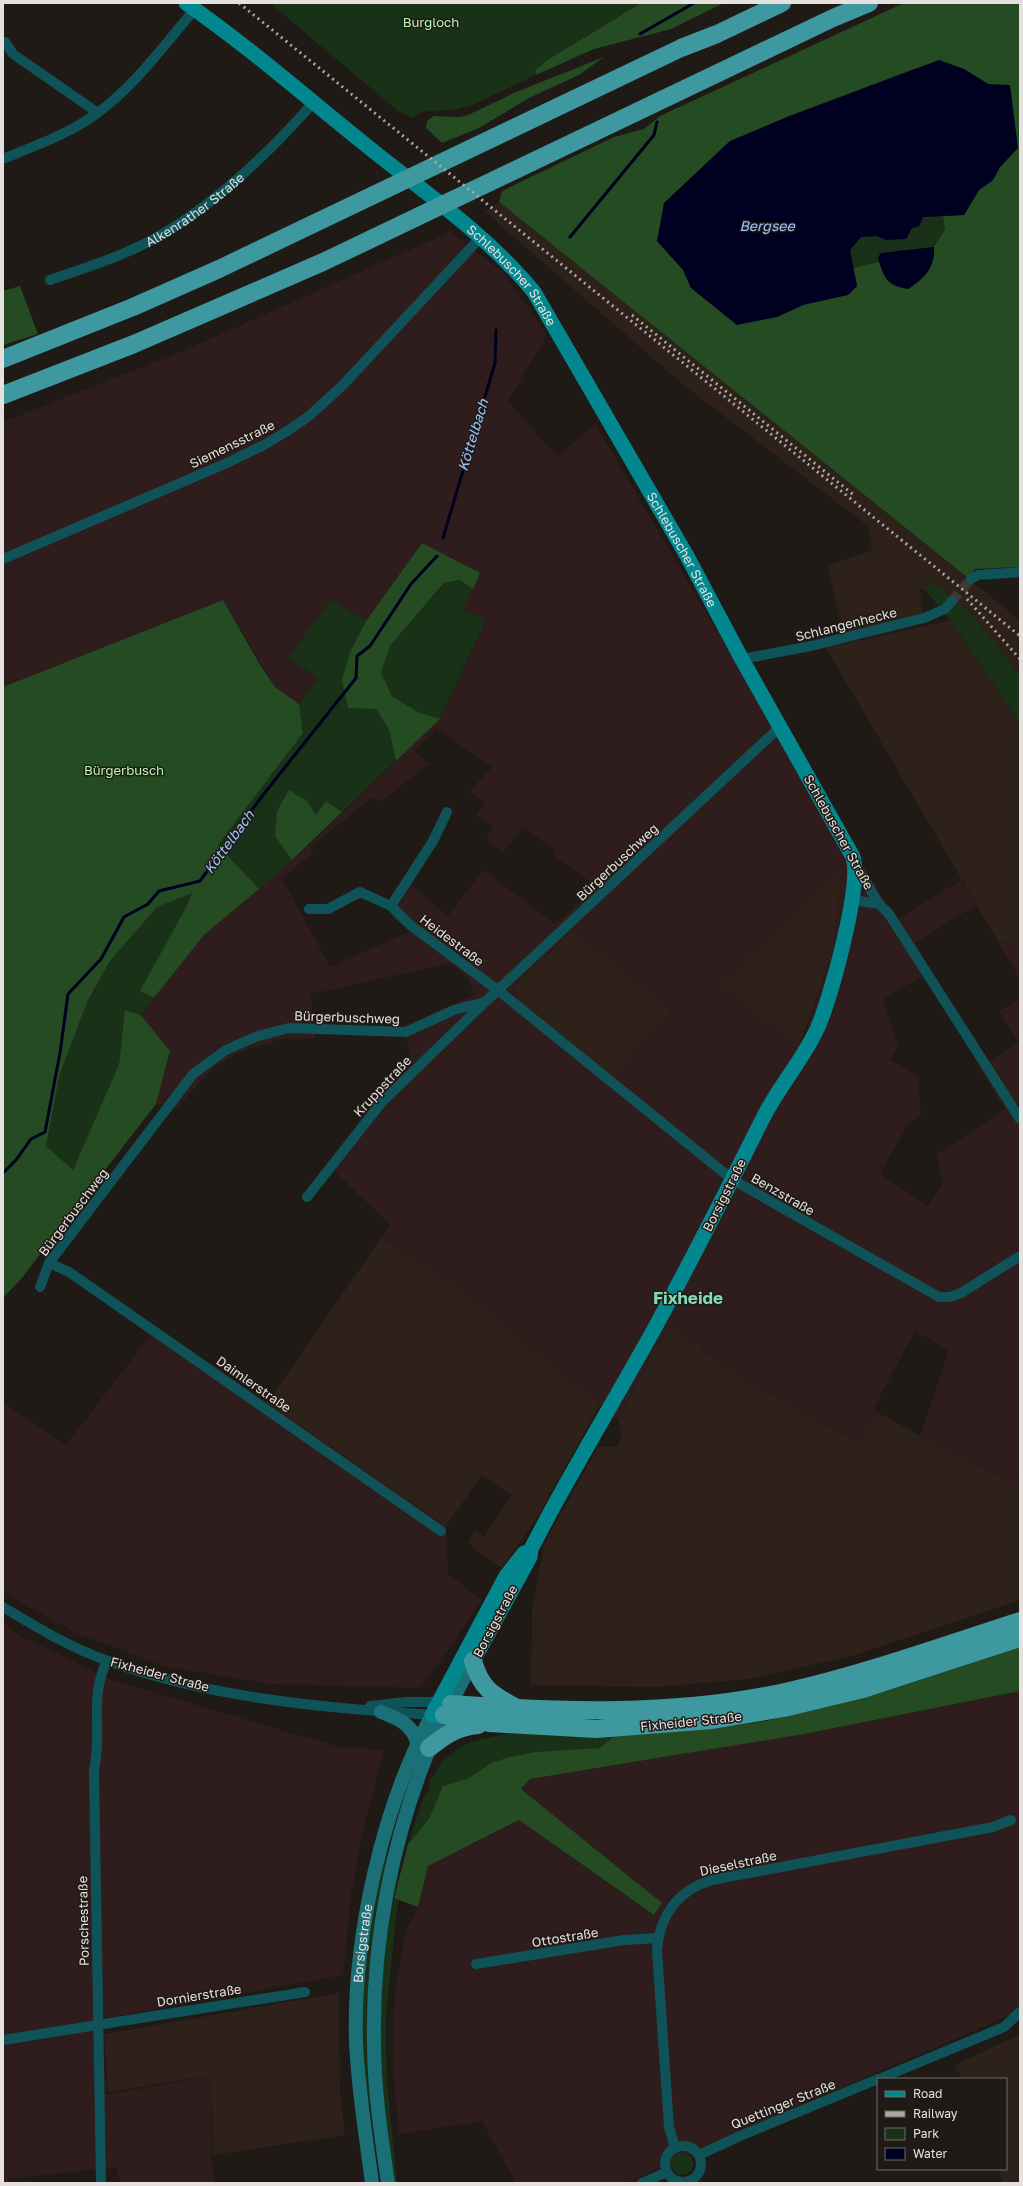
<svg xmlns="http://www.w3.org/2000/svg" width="1023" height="2186" viewBox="0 0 1023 2186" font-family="'Golos Text',sans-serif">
<rect width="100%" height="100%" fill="#201a16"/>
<path fill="#2d211a" d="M499,202L1020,620V674L968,610L933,582L925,590L920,589L923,616L844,635L827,566L872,550L868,526L685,386L485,212Z
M951,620L1020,723V938L1008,945L1004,940L999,943L826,648Z
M843,865L832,956L799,1046L719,985Z
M573,930L671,1010L613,1078L523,1008L517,998V982Z
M381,1238L461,1289L600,1405L539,1514L502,1568L479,1552L468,1542L475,1531L484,1537L511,1495L482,1475L446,1526L267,1403Z
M668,1328L701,1346L699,1350L747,1377L745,1380L859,1443L877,1412L969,1463L1020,1483V1600L851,1656L750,1679L657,1687L531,1685L532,1609L544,1544L598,1447H617L622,1437L618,1420Z
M339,1993L340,2092L345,2135L213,2155L211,2075L108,2092L104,2034Z
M1020,2034V2183H1003L998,2169H1006V2079H961L955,2065Z"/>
<path fill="#2f1c1d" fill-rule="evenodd" d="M450,232L504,273L547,335L508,401L557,457L595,424L770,721L897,920L961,880L976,905L915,943L932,971L883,999L898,1046L890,1060L918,1076L921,1115L908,1124L880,1174L928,1206L943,1182L936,1155L1005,1109L977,1064L989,1061L1019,1043L999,1011L1020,999V1469L1018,1482L969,1463L920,1436L949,1350L915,1331L873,1409L877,1412L860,1443L745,1380L747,1376L699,1350L701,1346L668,1328L618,1420L461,1289L381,1238L390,1225L327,1164L382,1091L411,1060L403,1026L474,995L468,979L451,963L311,994L315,1039L285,1038L239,1052L213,1068L177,1108L156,1104L170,1051L141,1015L204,935L308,846L440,719L486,621L463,609L480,574L422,543L366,621L331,599L288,657L318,679L299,704L275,687L223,600L3,687V422L176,354ZM436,728L492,767L469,792L485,803L476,815L493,828L486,839L504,852L522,827L556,851L553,855L598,887L555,924L483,870L448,916L411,885L392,917L411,931L330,967L282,878L314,853L309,848L373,797L380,802L429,764L414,751ZM843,866L832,956L804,1038L799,1045L719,985ZM573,930L671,1010L613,1078L523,1008L517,998V982Z
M1020,938V979L999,943L1004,940L1008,945Z
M157,1327L446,1526L448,1574L482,1600L421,1688L270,1684L164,1666L76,1633L3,1592V1402L66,1445Z
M3,1622L15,1633L112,1680L339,1747L384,1750L364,1826L351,1894L343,1975L102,2019L101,2034L107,2095L211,2075L212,2162L215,2183H120L116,2167L9,2179L8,2183H3Z
M1020,1691V2011L773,2117L626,2183H516L482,2121L399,2134L394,2079L393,2027L396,1984L406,1931L418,1907L428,1866L519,1820L653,1915L662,1903L521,1789L530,1779L804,1734Z"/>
<path fill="#193117" d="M270,3H641L546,61L535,70L536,75L472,105L456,109L421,112L413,118L398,111Z
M943,216L945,229L934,247L915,250H899L878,257L879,262L853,268L850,250L861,237L877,236L887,240L919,226L923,217Z
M460,580L473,589L463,609L486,620L440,719L418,712L392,696L381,673L390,646L445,583Z
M933,582L968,610L1020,674V723L951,620L925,590Z
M331,599L366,621L350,652L376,709L389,730L396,761L342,812L326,801L317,816L307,801L275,836L292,860L259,889L218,845L303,733L299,704L318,679L288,657Z
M192,893L185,909L141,991L154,998L141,1015L125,1010L119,1064L73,1171L46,1146L60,1073L88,1000L110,961L157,907Z
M510,1733L614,1736L600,1748L535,1752L509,1757L491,1763L469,1778L443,1786L429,1819L408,1844L424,1796L430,1789L429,1781L443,1761L460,1747L474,1741Z
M410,1778L388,1849L386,1863L373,2120C346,2012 373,1882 410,1778Z
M394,1898L398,1899L386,2013V2048L387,2083L397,2183H394C383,2119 376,2050 381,1985C383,1956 388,1927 394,1898Z
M671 2164a11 11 0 1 1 22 0a11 11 0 1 1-22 0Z"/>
<path fill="#244b21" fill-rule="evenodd" d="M641,3H724L671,29L594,49L536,75L535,70L546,61Z
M904,3H1020V567L975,569L968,578L499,202L502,191L614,137L644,129L660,116ZM917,68L964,69L988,84L1017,148L1000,167L993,180L979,190L964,215L943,216L945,229L934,247V258L885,276L879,262L853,268L857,286L803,305L777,317L691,288L683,270L787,117Z
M604,57L579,75L529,98L479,128L442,143L426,128L427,121L434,116L456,117L466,116L516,92Z
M20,286L38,334L3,345V291Z
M422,543L480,573L473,589L460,580L444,583L390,646L381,673L392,696L418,712L440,719L396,761L389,730L376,709L348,708L342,680L350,652L366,621Z
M223,600L259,663L275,687L299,704L303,733L218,845L259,889L204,935L154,998L140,991L185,909L192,893L157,907L110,961L88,1000L60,1073L46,1146L73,1170L119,1064L125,1010L141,1015L170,1051L156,1104L21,1279L3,1298V687Z
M289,790L307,801L316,815L326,801L342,812L292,860L275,836L277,811Z
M1020,1647V1691L804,1734L530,1779L521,1789L662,1903L654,1915L519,1820L428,1866L418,1907L394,1898L408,1844L429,1819L443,1786L469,1778L491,1763L509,1757L535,1752L600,1748L614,1736L713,1729L766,1721L818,1709L889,1690Z"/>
<path fill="#000121" d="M939,60L964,69L988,84L1010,85L1018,148L1000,167L993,180L979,190L964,215L923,217L919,226L912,228L906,239L886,240L877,236L861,237L850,250L857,286L848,295L803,305L777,317L737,325L691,288L683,270L657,241L664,203L730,141L787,117Z
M934,247C935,268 925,278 908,289C887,286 883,277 878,257L881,253Z"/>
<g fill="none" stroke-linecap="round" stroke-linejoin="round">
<path stroke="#000121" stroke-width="3" d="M640,34L694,3
M570,237L654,135L657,122
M443,538L495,363L496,330
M3,1173L16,1160L31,1139L45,1132L60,1053L68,994L101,959L124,917L148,904L159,891L200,881L263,795L356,678L357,656L370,646L411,584L437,556"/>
<path stroke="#3e3834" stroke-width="10" stroke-dasharray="10 5" stroke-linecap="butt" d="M952,601L971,579"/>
<g stroke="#0f5358" stroke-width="10">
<path d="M5,42L13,54L98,113"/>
<path d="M3,159C34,146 69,134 96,114C134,87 165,44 195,9"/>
<path id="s1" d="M50,280C84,268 118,258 150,241C212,208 267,155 314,102"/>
<path d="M3,559L227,463L264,445L289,430L309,416L342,386L480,238"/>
<path d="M971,579L978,575L1020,572"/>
<path d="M742,659L811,646L924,618L945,609L952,601"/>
<path d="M447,812L433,841L391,906L410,925L499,991L733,1180L939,1297H950L961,1293L1020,1256"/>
<path d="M855,864L879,904L889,914L1020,1119"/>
<path d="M852,900L879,904"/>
<path d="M309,909H328L360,892L391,906"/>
<path d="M307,1197L382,1102L484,1003"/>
<path d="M49,1263L69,1272L441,1531"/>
<path d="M40,1287L49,1263L193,1074L226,1050L255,1037L289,1028L406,1032L454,1010L485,1002L781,726"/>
<path d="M3,1607C36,1627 71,1648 108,1661C211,1698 323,1708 432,1715"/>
<path d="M370,1706L406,1702H437"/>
<path d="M476,1964L624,1940L658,1938"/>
<path d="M3,2040L305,1992"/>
<path d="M879,2079L1004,2027L1020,2012"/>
<circle cx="683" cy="2164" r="18"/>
<path d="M675,2148L669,2127L657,1950C660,1915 678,1890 712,1880L993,1827L1011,1820"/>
<path d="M699,2155L740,2136L878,2079"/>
<path d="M101,2183L94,1772C95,1763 97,1753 97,1744C98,1713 93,1689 107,1661"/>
<path d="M642,2183L667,2172"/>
</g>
<g stroke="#1b6f76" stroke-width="14">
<path d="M381,1712C397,1718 412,1724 417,1742"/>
<path id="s2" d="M372,2183C366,2136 358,2089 356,2042C353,1937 382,1807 432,1715"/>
<path d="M388,2183C381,2136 374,2089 374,2042C372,1942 392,1839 430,1747C442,1717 458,1690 473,1661"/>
</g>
<g stroke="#03878f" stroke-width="15">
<path id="s3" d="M186,3C249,47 307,98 367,146C424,192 487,235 534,292L687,556L739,654L853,857C862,886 831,996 818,1027C803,1060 779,1086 763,1118C727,1190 691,1262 652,1333C619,1392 584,1451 551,1511L531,1549L530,1557L473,1661"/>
<path d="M444,1715H432L506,1576L524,1553"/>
</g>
<path stroke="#3e989f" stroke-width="18" d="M3,359L133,307L219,269L681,48L717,34L782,3
M3,395L134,344L323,262L833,18L869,3
M473,1661C481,1688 491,1694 515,1707
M451,1704C562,1712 675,1716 785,1692C865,1674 942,1646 1020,1621
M444,1715L489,1723L596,1729L713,1720L784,1708L863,1689L1020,1638
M429,1748C445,1735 457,1727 478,1725"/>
<path stroke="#aca7a3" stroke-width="3" stroke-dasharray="2 4" stroke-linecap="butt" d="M239,3L1020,636
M632,315L855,496
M967,599L1020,659"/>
</g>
<g text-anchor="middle" stroke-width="3" stroke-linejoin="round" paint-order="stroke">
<g font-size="13" fill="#b9f7b2" stroke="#201a16">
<text x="431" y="27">Burgloch</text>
<text x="124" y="775">Bürgerbusch</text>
</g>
<g font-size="13" fill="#e6e1de" stroke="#201a16">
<text dy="5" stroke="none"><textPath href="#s1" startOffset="162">Alkenrather Straße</textPath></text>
<text dy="5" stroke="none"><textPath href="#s3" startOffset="426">Schlebuscher Straße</textPath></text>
<text transform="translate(232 444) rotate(-26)" y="5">Siemensstraße</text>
<text dy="5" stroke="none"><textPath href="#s3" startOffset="750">Schlebuscher Straße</textPath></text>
<text transform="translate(846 624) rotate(-14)" y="5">Schlangenhecke</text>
<text transform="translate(839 832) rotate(61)" y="5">Schlebuscher Straße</text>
<text transform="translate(617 862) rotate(-43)" y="5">Bürgerbuschweg</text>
<text transform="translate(452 940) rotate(37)" y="5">Heidestraße</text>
<text transform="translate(347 1017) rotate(2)" y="5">Bürgerbuschweg</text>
<text transform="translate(382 1086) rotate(-47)" y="5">Kruppstraße</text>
<text transform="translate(783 1194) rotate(30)" y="5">Benzstraße</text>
<text transform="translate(724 1195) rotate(-63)" y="5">Borsigstraße</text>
<text transform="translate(73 1212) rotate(-53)" y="5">Bürgerbuschweg</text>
<text transform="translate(254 1384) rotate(35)" y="5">Daimlerstraße</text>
<text transform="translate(495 1621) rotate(-62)" y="5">Borsigstraße</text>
<text transform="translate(160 1674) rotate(15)" y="5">Fixheider Straße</text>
<text transform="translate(691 1721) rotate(-6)" y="5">Fixheider Straße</text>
<text transform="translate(738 1863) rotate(-12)" y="5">Dieselstraße</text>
<text transform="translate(83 1921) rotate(-91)" y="5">Porschestraße</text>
<text transform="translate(565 1937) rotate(-9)" y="5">Ottostraße</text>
<text dy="5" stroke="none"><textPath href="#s2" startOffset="241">Borsigstraße</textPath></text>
<text transform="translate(199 1995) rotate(-9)" y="5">Dornierstraße</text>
<text transform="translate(783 2104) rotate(-22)" y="5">Quettinger Straße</text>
</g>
<g font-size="14" font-style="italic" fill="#9ac8fd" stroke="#201a16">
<text x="767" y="231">Bergsee</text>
<text transform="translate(473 435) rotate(-73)" y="5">Köttelbach</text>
<text transform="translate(229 842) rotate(-54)" y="5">Köttelbach</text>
</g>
<g font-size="17" font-weight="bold" fill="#82dab5" stroke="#201a16">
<text x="688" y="1304">Fixheide</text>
</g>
</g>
<rect width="1023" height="2186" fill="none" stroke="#e6e1de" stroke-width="8"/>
<rect x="877" y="2078" width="130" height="92" fill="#201a16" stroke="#6f6a66"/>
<rect x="885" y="2091" width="20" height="6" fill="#03878f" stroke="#6f6a66"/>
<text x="913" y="2098" font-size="12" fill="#e6e1de">Road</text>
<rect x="885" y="2111" width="20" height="6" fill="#aca7a3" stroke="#6f6a66"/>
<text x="913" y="2118" font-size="12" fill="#e6e1de">Railway</text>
<rect x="885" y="2128" width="20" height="12" fill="#193117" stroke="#6f6a66"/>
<text x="913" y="2138" font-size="12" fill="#e6e1de">Park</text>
<rect x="885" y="2148" width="20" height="12" fill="#000121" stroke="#6f6a66"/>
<text x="913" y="2158" font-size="12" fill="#e6e1de">Water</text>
</svg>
